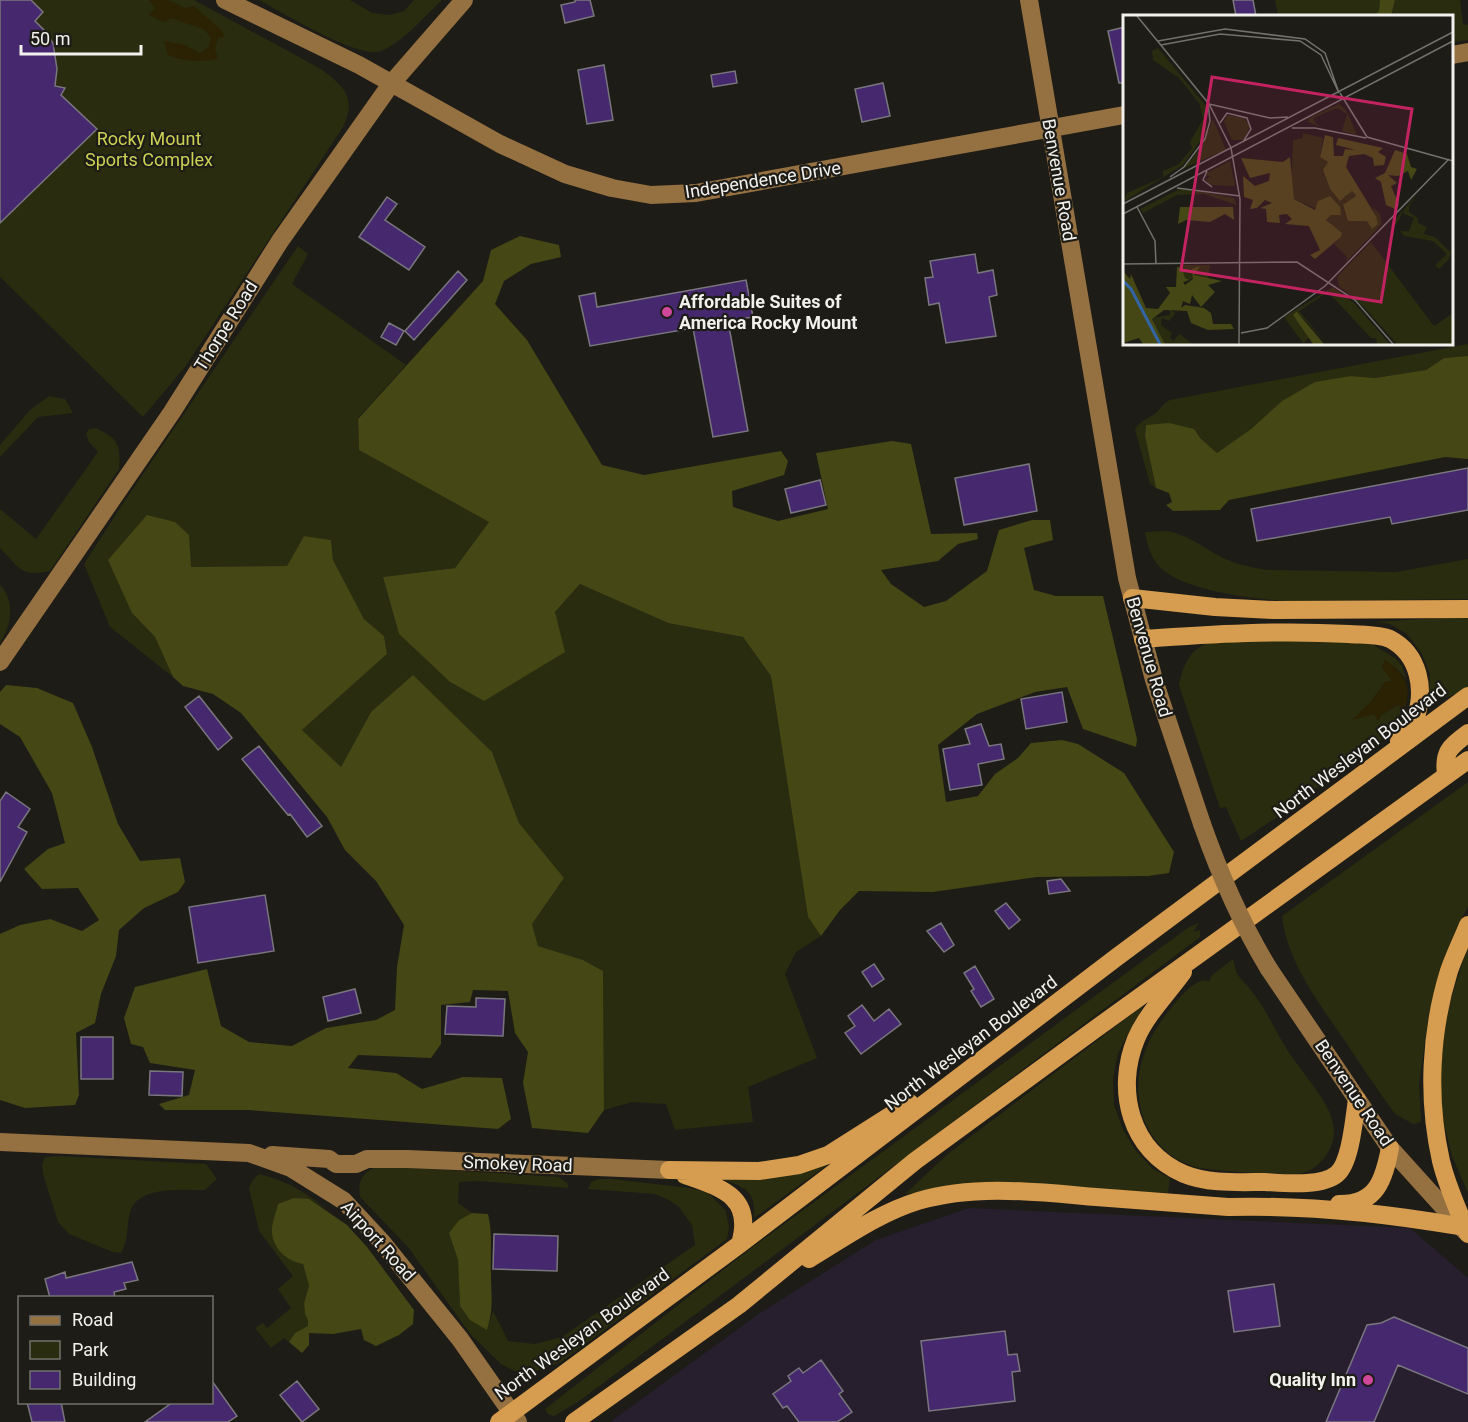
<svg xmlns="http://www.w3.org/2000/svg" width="1468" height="1422" viewBox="0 0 1468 1422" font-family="Roboto,sans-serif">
<rect width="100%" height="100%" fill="#1d1c17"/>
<path fill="#271f2e" d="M969,1208L1410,1228L1468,1278V1422H610L760,1313L876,1240Z"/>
<path fill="#2a2c0f" d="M0,0H194L321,69C344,86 357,98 343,127L185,367L143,417L0,277Z
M259,0H350L372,13L390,15L404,11L414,0H442C425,16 403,42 381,51C359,60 282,12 259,0Z
M1275,0H1380L1379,11L1373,16H1278Z
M1395,0H1460L1463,24L1468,25V40L1452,42V16H1391Z
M298,246L308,254L292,284L406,365L358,418L359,450L489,522L455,568L383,577L399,634L450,682L484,701L555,612L580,584L668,623L743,637L771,676L808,917L821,936L796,952L785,974L817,1058L748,1087L753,1122L675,1130L666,1104L632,1102L604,1110L603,971L583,960L538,946L532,924L564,878L519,823L492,752L371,712L341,767L302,730L387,654L384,636L364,619L333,560L331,540L304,536L287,566L191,567L132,613L155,637L173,677L110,627L84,564L120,508Z
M1468,344V356L1444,358L1426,370L1375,378L1351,376L1282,401L1251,429L1217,453L1200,438L1146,425L1145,436L1156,488L1150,484L1135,429C1141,419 1152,418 1159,410C1163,405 1164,403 1170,400Z
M49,396L65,399L73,413L38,417L0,457V445L30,410Z
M96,428C118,439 121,444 119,469L50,571C19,577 20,568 0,548V509L36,539L98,452L89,442L86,434L89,429Z
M1166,531C1187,534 1203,547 1221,557C1236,564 1250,567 1266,570L1396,572L1468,559V599L1291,601C1259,600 1180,591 1159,566C1150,556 1147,544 1145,532Z
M0,585C16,601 11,626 0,643Z
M1440,618H1468V687C1451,697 1448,700 1429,693L1430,674L1422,654L1407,634L1390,624L1376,622Z
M1218,640L1368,642L1395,658L1402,666L1407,680L1398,670L1385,660L1392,681L1385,682L1370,703L1353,719L1374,714L1378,720L1381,715L1399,704L1404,713L1384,738L1279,816L1241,841L1226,807L1220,808L1179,685C1184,661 1192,645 1218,640Z
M1468,782V907L1463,916L1429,1013L1419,1084L1421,1122L1413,1124L1395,1114C1377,1089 1360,1064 1343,1038C1318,1002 1287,961 1282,916Z
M1199,923L1193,932L1200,930V937L578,1402L554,1416L548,1414L545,1409L746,1252L1189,927Z
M1468,946V1193L1452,1156L1438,1099L1446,1014Z
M1233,959C1237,981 1242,977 1253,993C1267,1011 1276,1032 1288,1051C1301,1071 1319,1090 1329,1111C1332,1118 1334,1126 1334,1133C1334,1150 1318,1170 1302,1173C1289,1176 1206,1171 1193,1166C1186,1164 1175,1159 1169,1154C1128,1119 1131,1064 1160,1023C1168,1012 1187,985 1201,981C1204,980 1207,981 1210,981L1211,976Z
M1144,1005L1118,1053L1113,1079L1114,1105L1123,1130L1136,1151L1153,1169L1170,1178L1168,1193L1017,1185H971L905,1194L949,1153Z
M59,1156L206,1164L217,1179L205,1190C184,1190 136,1185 130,1213C126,1227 129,1240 121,1253L113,1252L69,1234L58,1222L43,1174L42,1164L45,1157Z
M830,1163L754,1218C756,1191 746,1188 722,1179C765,1178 789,1178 830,1163Z
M374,1168H410L559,1177L567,1183L569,1188L478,1181L459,1182L458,1203L472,1213L459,1220L449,1233L458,1260L460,1306L487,1330L493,1311L508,1341L535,1344L562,1337L695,1245L692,1225L679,1207L669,1200L655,1194L588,1189L591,1182L599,1179H612L689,1188L707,1192L726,1211L729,1228L727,1239L561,1362L530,1373L515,1371L501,1364L471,1335L408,1247L360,1197C358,1184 360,1174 374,1168Z
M259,1174C290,1182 305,1192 330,1212L309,1199L303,1264L309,1286L304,1303L305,1314L308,1319V1327L295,1333L289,1342L284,1338L271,1348L255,1328L263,1323L267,1328L291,1308L278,1289L293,1276L259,1231L249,1188L252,1181Z"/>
<path fill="#454715" d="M1380,0H1395L1391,16H1373L1379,11Z
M520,236L559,245L561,257L531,264L504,281L495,304L527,340L602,465L644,475L781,451L788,461L784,475L732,491L733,507L778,521L828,509L816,453L892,441L911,444L931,534L977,533L978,539L958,544L938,561L881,570L891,584L924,607L946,601L987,571L999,530L1032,520H1050L1053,540L1024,548L1034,590L1056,596H1103L1137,739L1136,747L1083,729L1067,687L1035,692L977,714L938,745L946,802L978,796L995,774L1018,758L1031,743L1062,740L1078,744L1124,773L1174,852L1169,873L1148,876L1037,877L933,892L859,891L840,910L821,936L808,917L771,676L743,637L668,623L580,584L555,612L565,652L484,701L450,682L399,634L383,577L455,568L489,522L359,450L358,419L483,281L491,250Z
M1468,356V459L1445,457L1229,500L1220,510L1173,511L1166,505L1172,502L1169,493L1156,488L1145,436L1146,425L1169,423L1194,429L1200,438L1217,453L1251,429L1282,401L1315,382L1351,376L1375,378L1426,370L1444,358Z
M147,515L175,522L189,535L191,567L287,566L304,536L331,540L333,560L364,619L384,636L387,654L302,730L341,767L371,712L413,675L492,752L519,823L564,878L532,924L538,946L583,960L603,971L604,1110L588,1133L532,1128L523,1083L528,1052L515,1033L508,991L473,990L470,1002L441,1005V1044L431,1058L358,1055L348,1068L396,1073L422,1089L463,1077L502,1078L511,1119L498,1129L249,1110H165L159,1104L189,1095L195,1070L150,1063L143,1047L131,1044L124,1018L135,987L207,969L221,1026L249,1042L292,1046L326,1028L376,1020L395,1010L397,967L404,925L376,881L345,850L327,817L241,713L213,694L183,686L173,677L155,637L132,613L108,560Z
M6,685L37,688L73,703L92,747L118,824L140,861L180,858L185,882L178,892L144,908L119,930L116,956L101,994L95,1023L76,1033L79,1095L75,1105L25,1108L0,1100V934L20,925L50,919L82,931L99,920L78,888L42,889L24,869L48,849L65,843L52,793L20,737L0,724V692Z
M294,1198L309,1199L347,1225L367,1247L414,1310L413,1324L399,1335L376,1346L364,1340L361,1329L333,1334L309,1333V1345L302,1353L289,1342L295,1333L308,1326V1320L305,1314L304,1303L309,1286L303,1264C287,1261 274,1250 272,1233C271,1225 276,1213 278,1204Z
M472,1213L488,1214C493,1234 490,1253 491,1274C491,1297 494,1307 487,1330L470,1320L460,1306L458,1260L449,1233L459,1220Z"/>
<path fill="#2a2202" d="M149,0H168L185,8L194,6L222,31L225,37L218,38L215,49L218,59C200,62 184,62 168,55L164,41L185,45L200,53L209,47L211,38L205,30L172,18L163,22L149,15L155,8Z
M1385,660C1407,677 1412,685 1404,713L1398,704L1381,715L1378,721L1374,714L1352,720L1370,703L1385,682L1392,681L1382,667Z"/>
<path fill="#45286e" stroke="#79777d" stroke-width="1.5" d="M0,0H31L43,12L35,21L45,31L53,43L57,69L55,86L65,88L61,95L97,129L0,223Z
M575,0H590L594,16L565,23L561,5L575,2Z
M1233,0H1253L1256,16H1236Z
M1125,27V83H1119L1108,31Z
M604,65L613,120L587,124L578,70Z
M735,71L737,83L713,87L711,75Z
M883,83L890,116L862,122L855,89Z
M387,197L397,204L385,220L425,247L409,270L359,237Z
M975,254L978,273L993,270L997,295L989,297L996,336L946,343L939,303L929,305L925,278L933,277L930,261Z
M458,271L467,280L414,340L405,331Z
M746,280L753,317L728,321L748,431L713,437L693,328L590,346L579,296L595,293L597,307Z
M389,323L404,331L396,345L381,337Z
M1029,464L1037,511L964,525L955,478Z
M1468,468V510L1392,524L1390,517L1257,541L1251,509Z
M820,480L826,505L791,513L785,489Z
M1062,692L1067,722L1026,729L1021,699Z
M199,696L232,738L218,750L185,707Z
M981,724L989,746L1001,744L1004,759L978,764L982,785L950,790L943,749L970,744L965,729Z
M259,746L322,826L307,837L290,814L288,815L242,759Z
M6,792L30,809L18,827L27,832L0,882V801Z
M1061,879L1070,891L1049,894L1047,881Z
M265,895L274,951L198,963L189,907Z
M1006,903L1020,920L1009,929L995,911Z
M941,923L954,945L944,952L927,931Z
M874,964L884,979L872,987L862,972Z
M975,966L994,999L981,1007L971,991L974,989L964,973Z
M355,989L361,1013L328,1021L323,997Z
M476,998L505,999L503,1036L445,1034L447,1006L476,1007Z
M862,1005L874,1021L889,1009L901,1024L861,1054L845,1033L855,1026L848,1016Z
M81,1037H113V1079H81Z
M150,1071L183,1072L182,1096L149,1095Z
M494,1234L558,1236L557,1271L493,1269Z
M132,1262L138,1280L124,1283L126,1289L114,1292L115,1298H50L45,1279L65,1272L66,1278Z
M1274,1284L1280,1326L1234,1332L1228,1291Z
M1394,1317L1468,1348V1394L1398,1365L1374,1422H1326L1367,1325L1381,1323Z
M1005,1331L1008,1355L1017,1354L1020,1371L1012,1372L1015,1401L929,1411L921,1341Z
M821,1360L843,1391L839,1394L852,1412L837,1422H799L787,1406L783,1408L773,1394L791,1381L788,1376L799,1368L803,1373Z
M212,1381L237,1416L228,1422H145L173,1402H212Z
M297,1381L319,1409L302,1422L280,1395Z
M27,1402H61L65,1422H32Z"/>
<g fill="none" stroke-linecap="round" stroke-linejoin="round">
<path stroke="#957041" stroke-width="18" d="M225,0L359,65L500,144L565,174L612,188L651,195L696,193L1124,115
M1029,0L1127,578L1154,680L1202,824
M1452,55L1468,52
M0,662L172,412L280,241L391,84L464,0
M1269,969L1390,1148L1465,1231
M0,1142L249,1153L291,1168L344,1201L381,1241L460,1339L518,1422
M272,1155L329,1159L336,1164H356L367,1159H407L669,1170"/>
<path stroke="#d69c4f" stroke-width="18" d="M1132,598L1215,607L1274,610L1468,609
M1143,639C1212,634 1280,630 1349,634C1361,635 1379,634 1390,639C1419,654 1426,690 1415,719C1412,726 1404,734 1399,741
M1446,775C1443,751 1450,747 1468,733
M1183,972C1168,993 1146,1015 1136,1039C1115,1090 1130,1151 1184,1174C1208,1184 1239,1182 1265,1182C1284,1183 1322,1187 1337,1174C1351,1162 1354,1118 1357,1100
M669,1170L759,1171L799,1165L828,1155L910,1103
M685,1175C722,1188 754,1197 740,1244
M1339,1204C1377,1205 1384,1179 1390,1148
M1468,1234C1458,1210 1447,1186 1441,1161C1427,1099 1430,1032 1449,971C1454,956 1462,940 1468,925
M809,1259C844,1238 879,1213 918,1201C975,1184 1037,1192 1096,1197C1140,1200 1184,1204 1228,1207C1305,1205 1383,1213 1458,1226
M499,1422L740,1244L1117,957L1468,696
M574,1422L739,1305L915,1161L1094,1030L1468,760"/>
<path stroke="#957041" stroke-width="18" d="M1202,824C1220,875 1241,923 1269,969"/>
</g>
<g fill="#d1479c" stroke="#1d1c17" stroke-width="2">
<circle cx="667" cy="312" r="6"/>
<circle cx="1368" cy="1380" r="6"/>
</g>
<g text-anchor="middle" stroke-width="4.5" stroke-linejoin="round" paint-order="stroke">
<g font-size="18" fill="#ccd154" stroke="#1d1c17">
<text x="149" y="145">Rocky Mount<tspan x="149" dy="21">Sports Complex</tspan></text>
</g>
<g font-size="18" fill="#f2f1ee" stroke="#1d1c17">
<text transform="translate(763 180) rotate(-9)" y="6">Independence Drive</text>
<text transform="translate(1059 180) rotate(80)" y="6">Benvenue Road</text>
<text transform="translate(226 326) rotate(-58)" y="6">Thorpe Road</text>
<text transform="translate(1149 657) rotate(74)" y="6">Benvenue Road</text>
<text transform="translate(1360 751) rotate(-37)" y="6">North Wesleyan Boulevard</text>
<text transform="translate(971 1043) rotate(-37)" y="6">North Wesleyan Boulevard</text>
<text transform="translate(1354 1093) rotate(56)" y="6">Benvenue Road</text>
<text transform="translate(518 1164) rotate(2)" y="6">Smokey Road</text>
<text transform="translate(378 1241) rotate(48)" y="6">Airport Road</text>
<text transform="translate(582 1334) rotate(-36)" y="6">North Wesleyan Boulevard</text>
</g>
<g font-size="18" font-weight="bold" fill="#f2f1ee" stroke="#1d1c17" text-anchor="start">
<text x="679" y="308">Affordable Suites of<tspan x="679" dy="21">America Rocky Mount</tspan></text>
<text x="1356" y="1386" text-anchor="end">Quality Inn</text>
</g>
</g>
<g transform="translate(1123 15)">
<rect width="330" height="330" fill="#1d1c17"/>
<path d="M35,33L83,91V118L60,150L0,187L4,178L40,162V156L56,149L69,133L67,127L80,104L76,88L56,63L30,45L29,36ZM216,89L223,95L234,120L219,116L224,99L214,93L190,103L193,109L203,114L185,107L186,103ZM104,100L121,103L127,112L120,125H109L101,107ZM90,104L103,135L61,153L79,131ZM180,118L200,123L197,142L205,147L200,156L207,174L223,182L228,175L233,181L220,192L225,206H244L253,201L249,191L257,199L259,209L223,247L224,242L211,229L218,222L203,206L208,200L171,184L168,179L170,125L180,123ZM107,146L112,171L86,170L83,164L88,161H83L84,158ZM59,173L111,183L114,190L81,179L54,180L20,198L17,194ZM295,178L286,191V197L295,203V208L304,212L301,219L312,222L327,237L330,231L326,244L316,254L312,250L324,239L310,226L281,221L277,216H286L291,203L281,199V195L273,210L270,207ZM248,227L311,311L330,298V329H274L241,292L216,271L214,262ZM87,250L85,264L71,260L69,254L71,263L60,268L56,250ZM210,272L231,288L267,329H254L253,323H248L205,277L176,296L204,329L174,297L170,300L187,322L180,328L161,302ZM47,295L53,298L46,306L39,303L38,310L49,318L47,322L50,326L57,319L69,329H42L29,303L47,300Z" fill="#2a2c0f"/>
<path d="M202,120L210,122L211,141H220L222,134L233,135L213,130L215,123L260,133L255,137L263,142L261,150L251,151L250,143L241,139L226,141L223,152L253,201L255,209L249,214L244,206H225L220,190L233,181L229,176L217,186L207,174L200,155L205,147L197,142ZM272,135L284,139L288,152L294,154L288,165L285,156L275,161L265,160L274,168L268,171L276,190L272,194L263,190L258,167L252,163L262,158ZM167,142L171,184L192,195L195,186L207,181L217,192L218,200H208L203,205L219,218L218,222L192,244L187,240L197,235L186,211L162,209L169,204L164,199L156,200L157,208L144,207L143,194L137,193L149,188L142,185L134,193L127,194L130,185L121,182L120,161L132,171L146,166L147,158L127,163L118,143L160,147ZM57,192H110L111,205L102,199L87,207L63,205L55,209ZM77,251L71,260L99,266L85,270L92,277L78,292L69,280L67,289L60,286L58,293L62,290L81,293L88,298L90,309H108L111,314L85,315L68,308L64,296L41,295L29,304L42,329H20L16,323L0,328V256L7,264L8,259L23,293L35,294L47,278L43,272H53L54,252H59L62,263L66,265L60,267L62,270L70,264L69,254ZM173,297H174L201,329H190L170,300Z" fill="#454715"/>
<path fill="none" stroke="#3365a5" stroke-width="3" d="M0,266L8,274L37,329"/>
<path fill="none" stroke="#72716d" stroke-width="1.5" d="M14,1L86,89L108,133L117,184L116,329M35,26L102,14L182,24L202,38L216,78M38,30L97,19L177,26L198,40L216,78M217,78L244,122L330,146M86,89L147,103L165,102M97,108L104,98L124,103L128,114L120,127M169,113H192M192,113L243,123M84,156L80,165L89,172M47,162L61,152L82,124L87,106L85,88M54,173L117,181M0,189L330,17M14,192L32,226L33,249M0,199L330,26M0,249L174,247L232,285L270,329M118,318L144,313L202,271L326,144"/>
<path fill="#c42362" fill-opacity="0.15" stroke="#c42362" stroke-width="3" d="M89,62L289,94L258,287L58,255Z"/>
<rect width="330" height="330" fill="none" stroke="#f2f1ee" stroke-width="3"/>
</g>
<rect x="18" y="1296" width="195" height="108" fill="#1d1c17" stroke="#72716d" stroke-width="1.5"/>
<rect x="30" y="1316" width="30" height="9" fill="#957041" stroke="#72716d" stroke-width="1.5"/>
<text x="72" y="1326" font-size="18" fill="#f2f1ee">Road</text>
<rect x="30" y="1341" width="30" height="18" fill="#2a2c0f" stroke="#72716d" stroke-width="1.5"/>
<text x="72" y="1356" font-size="18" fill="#f2f1ee">Park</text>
<rect x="30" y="1371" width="30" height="18" fill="#45286e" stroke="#72716d" stroke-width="1.5"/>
<text x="72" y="1386" font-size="18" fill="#f2f1ee">Building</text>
<path d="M21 45v9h120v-9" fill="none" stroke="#f2f1ee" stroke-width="3"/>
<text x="30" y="45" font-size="18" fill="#f2f1ee" stroke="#1d1c17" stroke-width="4.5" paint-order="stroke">50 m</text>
</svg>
